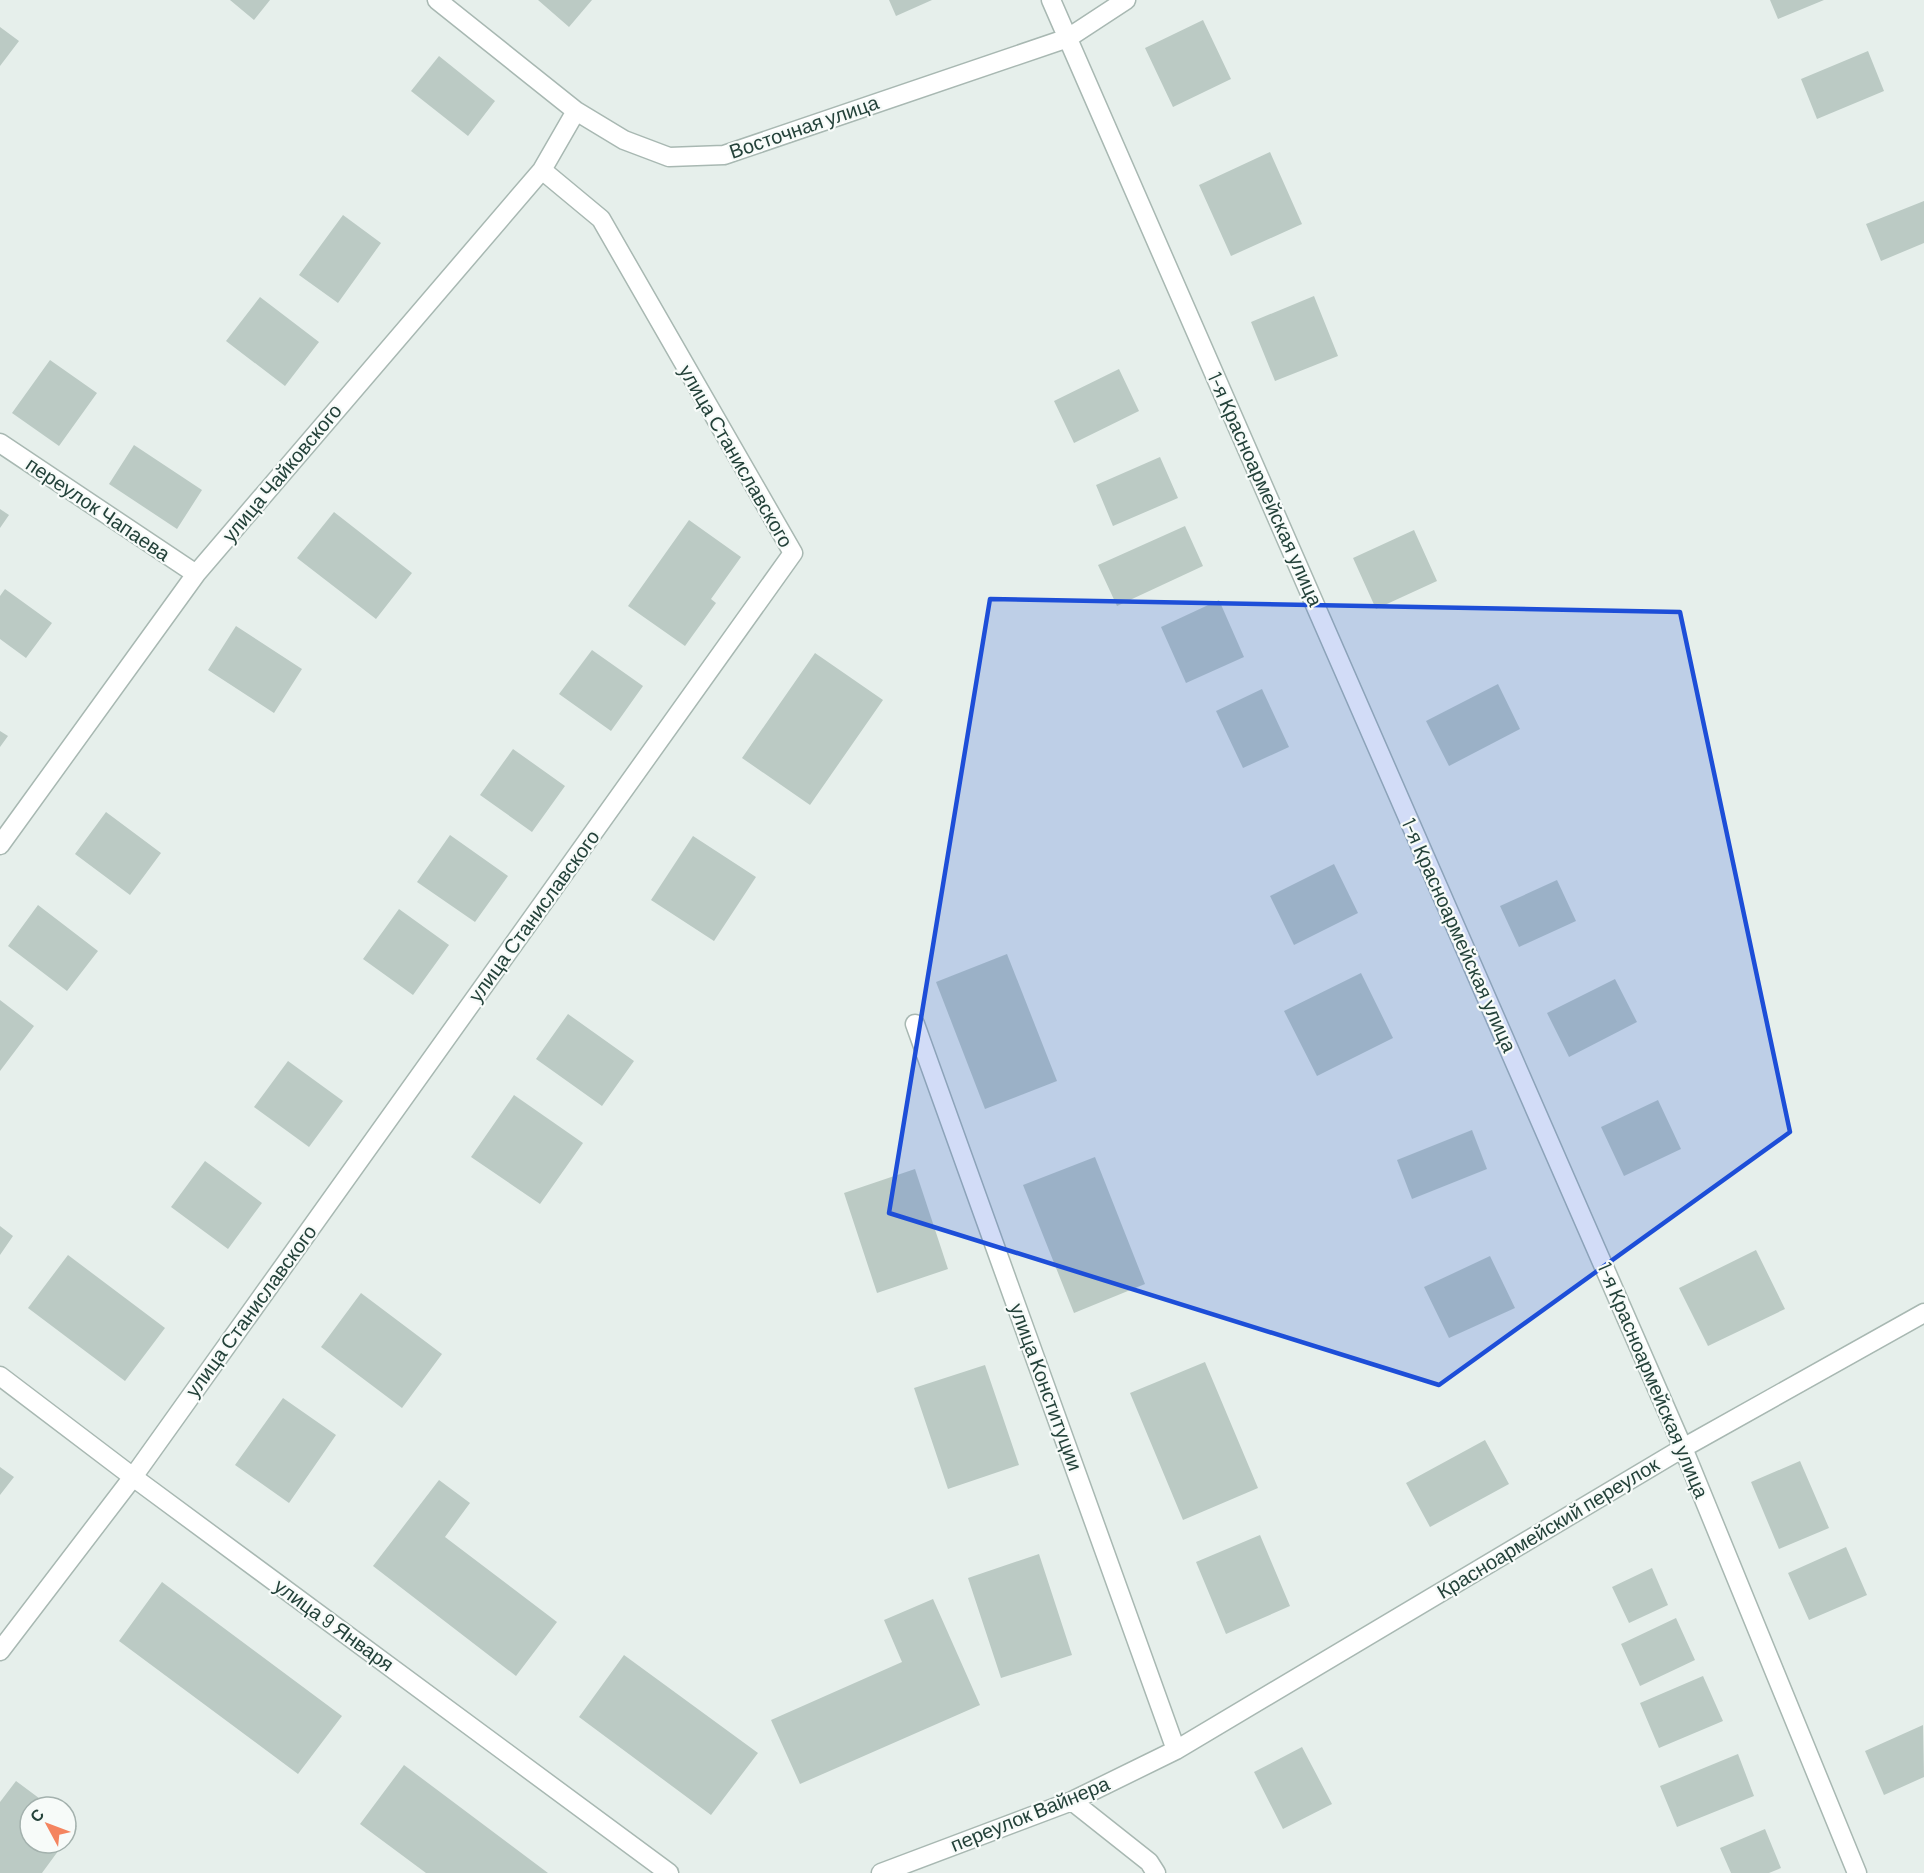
<svg xmlns="http://www.w3.org/2000/svg" width="1924" height="1873" viewBox="0 0 1924 1873" font-family="Barlow,sans-serif">
<rect width="100%" height="100%" fill="#e6efeb"/>
<path fill="#bbcac4" d="M230,0H270L254,20Z
M538,0H592L569,27Z
M889,0H932L896,16Z
M1770,0H1824L1778,19Z
M1203,20L1231,79L1173,107L1145,48Z
M0,27L19,41L0,66Z
M1868,51L1884,91L1817,119L1801,79Z
M439,56L495,101L468,136L411,91Z
M1270,152L1302,224L1231,256L1199,185Z
M1924,201V243L1881,261L1866,224Z
M343,215L381,243L338,303L299,275Z
M1314,296L1338,356L1275,381L1251,322Z
M260,297L319,342L285,386L226,341Z
M50,360L97,393L59,446L12,413Z
M1119,369L1139,411L1074,443L1054,401Z
M134,445L202,490L177,529L109,484Z
M1160,457L1178,498L1113,526L1096,485Z
M0,509L9,515L0,528Z
M334,512L412,573L376,619L297,558Z
M689,520L741,557L711,599L716,603L685,646L628,606Z
M1185,526L1203,566L1117,606L1098,565Z
M1414,530L1437,581L1376,609L1353,558Z
M5,589L52,623L26,658L0,639V596Z
M1219,600L1244,657L1186,683L1161,627Z
M236,626L302,669L274,713L208,670Z
M592,650L643,686L611,731L559,694Z
M815,653L883,700L810,805L742,758Z
M1498,684L1520,729L1449,766L1426,721Z
M1262,689L1289,747L1243,768L1216,711Z
M0,731L8,736L0,747Z
M513,749L565,786L532,832L480,795Z
M106,812L161,853L130,895L75,854Z
M450,835L508,876L475,922L417,882Z
M693,836L756,877L714,941L651,900Z
M1334,864L1358,913L1294,945L1270,896Z
M1557,880L1576,921L1519,947L1500,906Z
M38,905L98,951L67,991L8,946Z
M399,909L449,945L413,995L363,959Z
M1007,954L1057,1081L985,1109L936,982Z
M1361,973L1393,1038L1317,1076L1284,1011Z
M1615,979L1637,1022L1569,1057L1547,1013Z
M0,1000L34,1026L0,1071Z
M568,1014L634,1061L602,1106L536,1059Z
M288,1061L343,1101L309,1147L254,1107Z
M514,1095L583,1143L540,1204L471,1157Z
M1658,1100L1681,1149L1624,1176L1601,1127Z
M1472,1130L1487,1169L1412,1199L1397,1160Z
M1095,1157L1145,1284L1074,1313L1023,1185Z
M205,1161L262,1203L228,1249L171,1207Z
M915,1169L948,1269L877,1293L844,1193Z
M0,1226L13,1236L0,1255Z
M1756,1250L1785,1309L1708,1346L1679,1288Z
M68,1255L165,1328L125,1381L28,1308Z
M1490,1256L1515,1308L1449,1338L1424,1287Z
M361,1293L442,1354L402,1408L321,1347Z
M1205,1362L1258,1488L1183,1520L1130,1393Z
M985,1365L1019,1465L948,1489L914,1388Z
M283,1398L336,1435L289,1503L235,1465Z
M1485,1440L1509,1484L1430,1527L1406,1483Z
M1800,1461L1829,1528L1779,1549L1751,1482Z
M0,1467L14,1477L0,1495Z
M439,1480L470,1503L445,1537L557,1622L516,1676L373,1566Z
M1260,1535L1290,1606L1226,1634L1196,1562Z
M1846,1547L1867,1595L1809,1620L1788,1573Z
M1039,1554L1072,1655L1001,1678L968,1578Z
M1652,1568L1668,1605L1629,1623L1612,1587Z
M162,1582L342,1716L298,1774L119,1641Z
M933,1599L980,1705L800,1784L771,1720L902,1662L884,1620Z
M1676,1618L1695,1660L1640,1686L1621,1644Z
M624,1655L758,1753L711,1815L579,1717Z
M1703,1676L1723,1721L1659,1748L1640,1703Z
M1923,1725L1924,1777L1884,1795L1865,1751Z
M1302,1747L1332,1804L1283,1829L1254,1772Z
M1738,1754L1754,1796L1677,1827L1660,1786Z
M404,1765L548,1873H426L360,1824Z
M16,1781L51,1807H30V1843H64L42,1873H0V1802Z
M66,1818L77,1826L66,1841Z
M1765,1829L1781,1868L1769,1873H1731L1720,1848Z"/>
<g fill="none" stroke-linecap="round" stroke-linejoin="round">
<defs>
<path id="street" d="M437,0L576,111L624,140L669,157L724,155L1068,38L1126,0
M1051,0L1683,1448L1857,1873
M0,443L196,574
M0,845L196,574L542,170L576,111
M915,1024L1176,1750
M0,1376L133,1477L669,1873
M0,1651L133,1477L793,553L601,219L542,170
M1072,1801L1149,1862L1156,1873
M881,1873L1072,1801L1176,1750L1683,1448L1924,1313"/>
</defs>
<use href="#street" stroke="#a8b8b2" stroke-width="21"/>
<use href="#street" stroke="#fff" stroke-width="18"/>
</g>
<path fill="#1d4ed8" fill-opacity="0.2" stroke="#1d4ed8" stroke-width="4.5" stroke-linejoin="round" d="M990,599L1680,612L1790,1132L1439,1385L889,1213Z"/>
<g text-anchor="middle" stroke-width="4.5" stroke-linejoin="round" paint-order="stroke">
<g font-size="20" fill="#24423a" stroke="#f7fbf9">
<text transform="translate(804 127) rotate(-19)" y="7">Восточная улица</text>
<text transform="translate(736 456) rotate(60)" y="7">улица Станиславского</text>
<text transform="translate(282 473) rotate(-50)" y="7">улица Чайковского</text>
<text transform="translate(1265 489) rotate(66)" y="7">1-я Красноармейская улица</text>
<text transform="translate(98 509) rotate(34)" y="7">переулок Чапаева</text>
<text transform="translate(534 916) rotate(-54)" y="7">улица Станиславского</text>
<text transform="translate(1459 935) rotate(66)" y="7">1-я Красноармейская улица</text>
<text transform="translate(251 1311) rotate(-54)" y="7">улица Станиславского</text>
<text transform="translate(1653 1380) rotate(67)" y="7">1-я Красноармейская улица</text>
<text transform="translate(1046 1387) rotate(70)" y="7">улица Конституции</text>
<text transform="translate(1548 1528) rotate(-31)" y="7">Красноармейский переулок</text>
<text transform="translate(334 1625) rotate(36)" y="7">улица 9 Января</text>
<text transform="translate(1030 1814) rotate(-22)" y="7">переулок Вайнера</text>
</g>
</g>
<g transform="translate(48 1825) rotate(311)"><circle r="28" fill="#f7fbf9" stroke="#a3b1ad" stroke-width="1.5"/>
<path d="M0-4.5L10 22L0 15L-10 22Z" fill="#f4845f"/>
<text y="-9" font-size="16" font-weight="bold" text-anchor="middle" fill="#24423a">С</text>
</g>
</svg>
